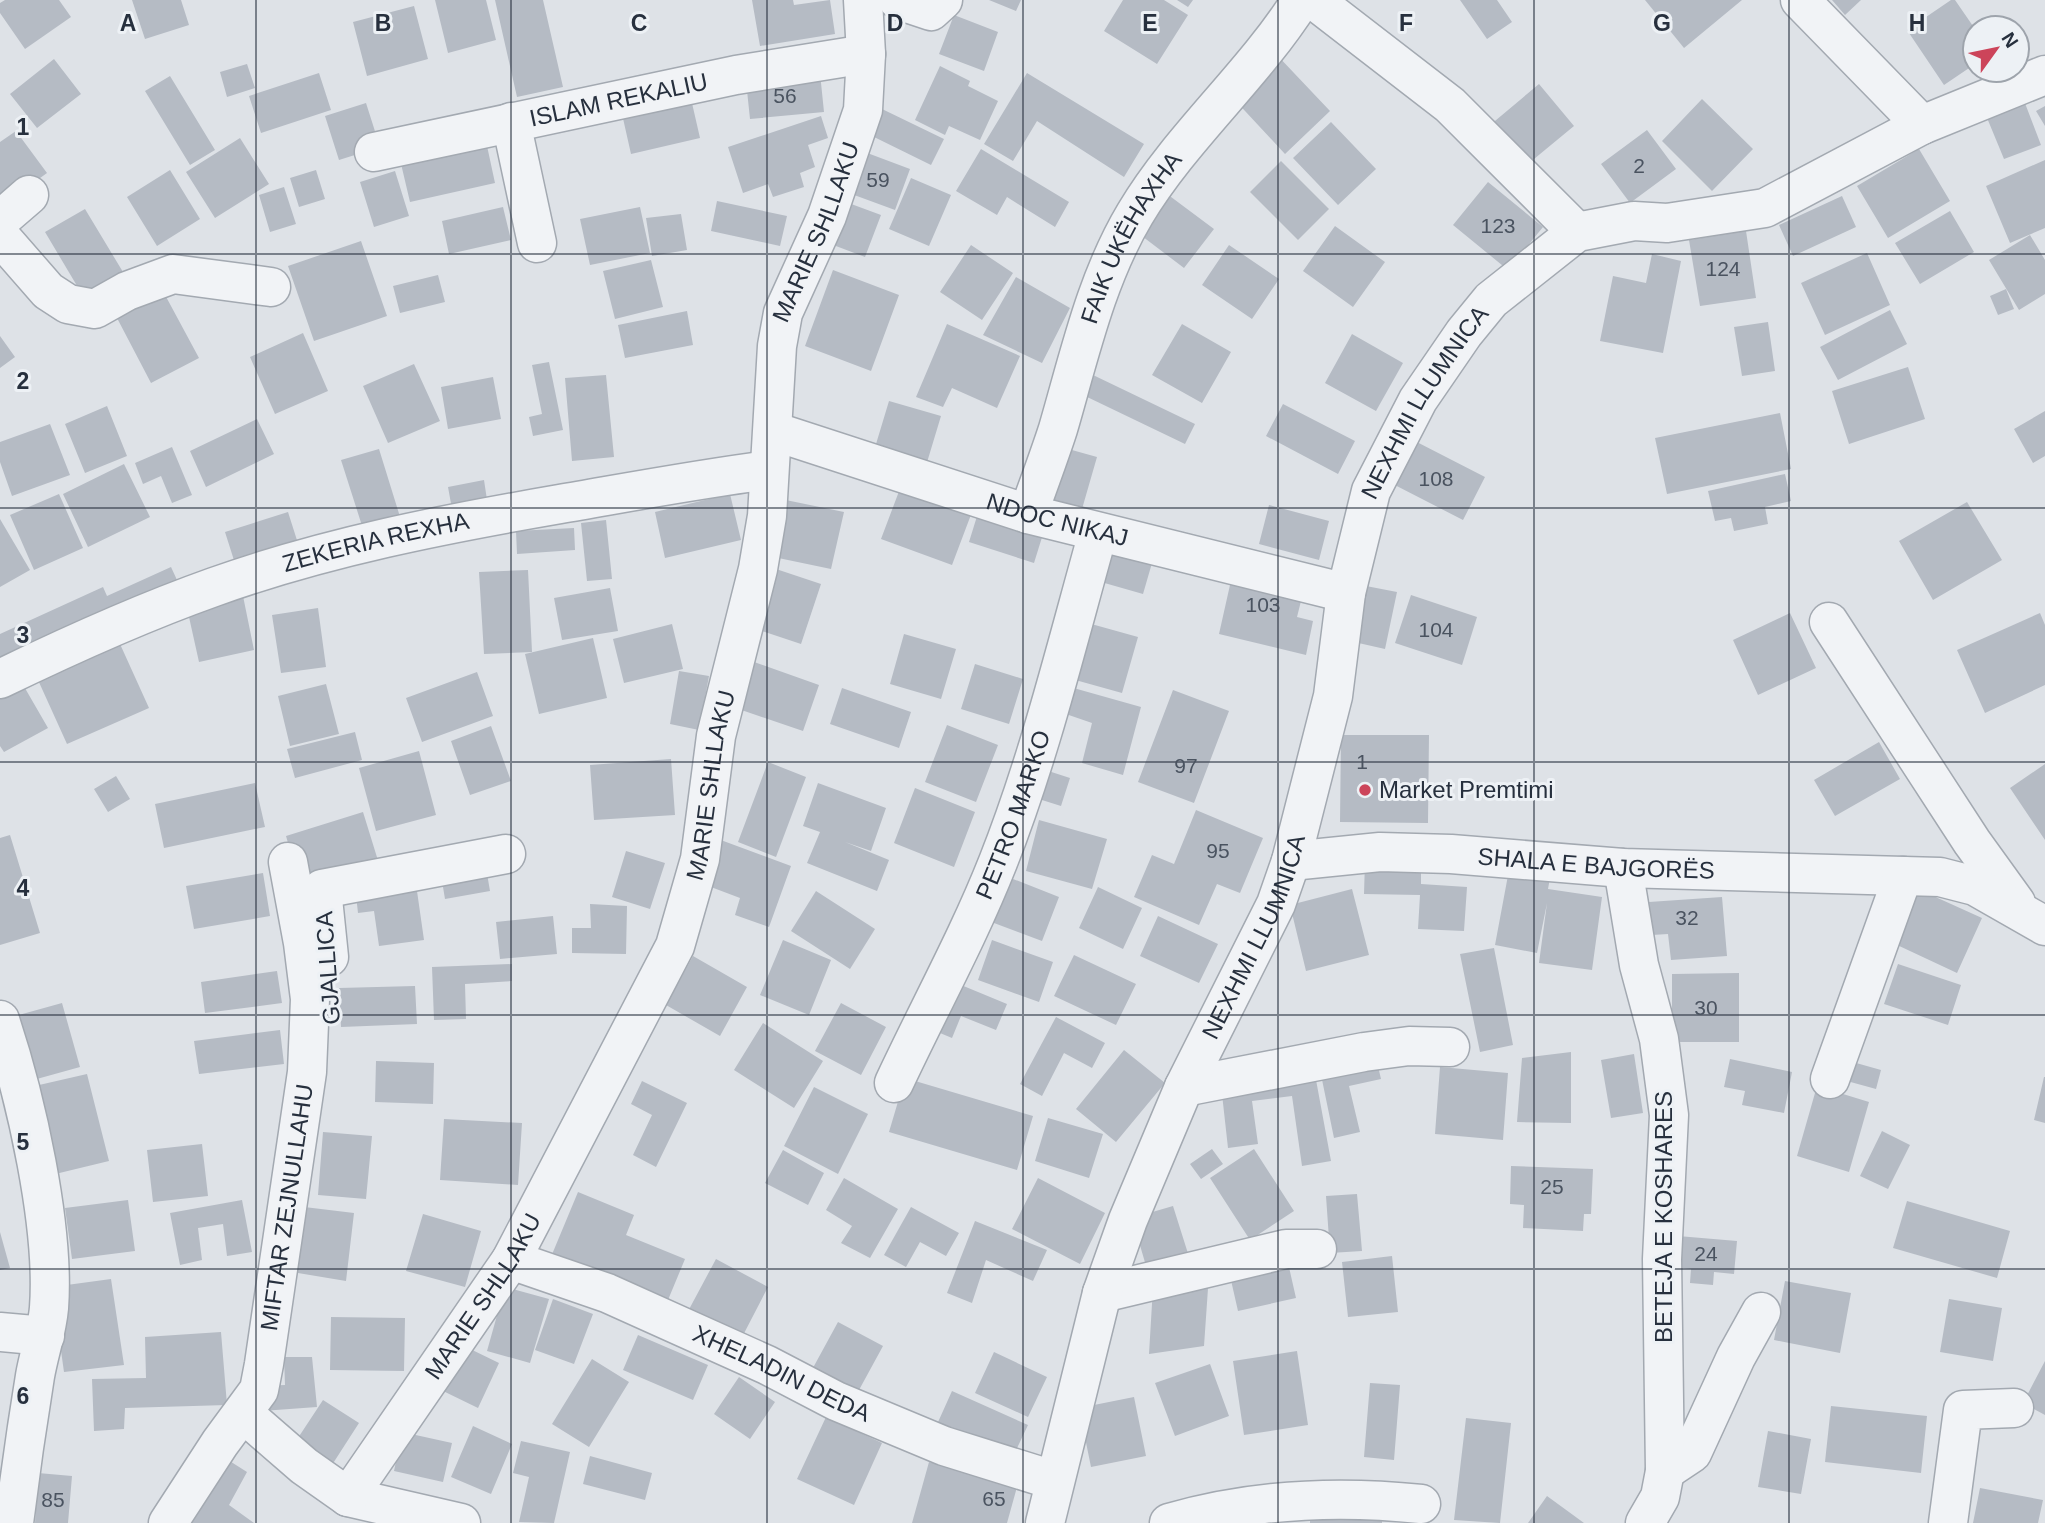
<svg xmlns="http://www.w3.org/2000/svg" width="2045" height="1523" viewBox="0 0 2045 1523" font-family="Arial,sans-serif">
<rect width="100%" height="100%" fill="#dee2e7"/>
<path fill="#b5bbc4" d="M5,0H59L71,17L25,49L0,13V3Z
M132,0H181L189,25L145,39Z
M435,0H486L496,40L448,53Z
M495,0H543L563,87L517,97Z
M752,0H793L794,5L830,0L835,34L760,46Z
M989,0H1021L1016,11Z
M1123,0H1164L1188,15L1157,64L1104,31Z
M1177,0H1193L1188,7Z
M1460,0H1497L1512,22L1487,39Z
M1645,0H1742L1684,48Z
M1832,0H1861L1845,15Z
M1951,0H1955L1975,29V64L1944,85L1907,30Z
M414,6L428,59L367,76L353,22Z
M954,15L998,32L984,71L939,54Z
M1276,54L1330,111L1285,154L1232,97Z
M54,59L81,94L37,128L10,94Z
M247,64L255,88L227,97L220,72Z
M940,66L970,81L968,86L998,101L980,140L949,126L945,135L915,120Z
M319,73L331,110L261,133L249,96Z
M820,73L824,112L750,119L746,81Z
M1027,73L1144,144L1124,177L1037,121L1013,161L984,144Z
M170,76L215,150L190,165L145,91Z
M1539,84L1574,126L1517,173L1483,131Z
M689,90L700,138L631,154L620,105Z
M2023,98L2041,145L2004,159L1985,113Z
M1702,99L1753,149L1712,191L1662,141Z
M366,103L380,147L339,160L325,116Z
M2045,106V126L2036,111Z
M882,109L944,139L931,165L870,135Z
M821,116L828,138L808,145L815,167L800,173L804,187L773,197L768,184L743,193L728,147Z
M1331,122L1376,169L1338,205L1293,158Z
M1647,130L1676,169L1630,203L1601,164Z
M16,131L47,173L0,207V142Z
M484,132L495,183L410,202L398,151Z
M240,138L269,184L215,218L186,172Z
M981,149L1069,202L1055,227L1007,197L997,215L956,191Z
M1919,149L1950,201L1888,238L1857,186Z
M862,151L910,169L895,210L846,192Z
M2045,160V228L2010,243L1986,186Z
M1281,161L1329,209L1298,240L1250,192Z
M170,170L200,219L157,246L127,197Z
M316,170L325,199L299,207L290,178Z
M395,171L409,216L374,227L360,182Z
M911,178L951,195L929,246L889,229Z
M1488,182L1543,227L1508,270L1453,225Z
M284,187L296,224L270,232L259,195Z
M1159,188L1214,229L1184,268L1130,227Z
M1842,196L1856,227L1793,256L1779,225Z
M835,198L881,215L865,257L820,240Z
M717,201L787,216L780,246L711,231Z
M503,207L511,240L449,254L442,221Z
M640,207L650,253L590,265L580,219Z
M85,209L129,282L89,306L45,232Z
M1950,211L1974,252L1920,284L1895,243Z
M681,214L687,250L652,256L646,218Z
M1335,226L1385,262L1353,307L1303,271Z
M1746,231L1756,298L1700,306L1689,240Z
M2030,235L2045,260V294L2019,310L1989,260Z
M361,241L387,316L314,341L288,266Z
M971,245L1013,273L982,320L940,292Z
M1229,245L1279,279L1252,319L1202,285Z
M1867,253L1890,305L1825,335L1801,283Z
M1652,254L1681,261L1663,353L1600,341L1613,276L1646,283Z
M651,260L663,307L615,319L603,271Z
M833,270L899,295L871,371L805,346Z
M438,275L445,302L400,313L393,286Z
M1016,277L1070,308L1042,363L983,335Z
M2006,289L2014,309L1998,315L1990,296Z
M164,293L199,358L151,383L117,318Z
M1890,310L1907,344L1838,380L1820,347Z
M687,311L693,345L625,358L618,325Z
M1768,322L1775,371L1742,376L1734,327Z
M947,324L1020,356L997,408L952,388L943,407L916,397Z
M1182,324L1231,352L1202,403L1152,375Z
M303,333L328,391L275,414L250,357Z
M1352,334L1403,363L1376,411L1325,383Z
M0,336L15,357L0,368Z
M549,362L563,430L533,436L529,417L542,414L532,365Z
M414,364L440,421L388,443L363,386Z
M1908,367L1925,419L1849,444L1832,391Z
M606,375L614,457L572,461L565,378Z
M1093,375L1195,424L1185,444L1083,395Z
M493,377L501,419L448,429L441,387Z
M889,401L941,416L925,469L873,454Z
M1283,404L1355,441L1338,474L1266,436Z
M107,406L127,456L85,473L65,424Z
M2045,411V456L2033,463L2014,429Z
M1780,413L1791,469L1667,494L1655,438Z
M257,419L274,454L206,487L190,451Z
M50,424L70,475L12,496L0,462V442Z
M1409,438L1485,477L1463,520L1387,481Z
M1054,445L1097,457L1082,509L1040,496Z
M172,447L192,495L172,503L161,476L143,484L135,463Z
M379,449L401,520L364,532L341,460Z
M124,464L150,517L88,547L63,494Z
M1785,474L1791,501L1765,507L1768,524L1734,531L1731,518L1715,521L1708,491Z
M484,480L489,513L454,520L448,487Z
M901,486L972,512L952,565L881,539Z
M59,494L83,548L34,570L10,515Z
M730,494L741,540L665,558L655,512Z
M776,498L844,512L831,569L764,555Z
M1967,502L2002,560L1933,600L1899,541Z
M1269,505L1329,521L1319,560L1259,544Z
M288,512L302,556L239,576L225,532Z
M978,513L1043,534L1034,563L969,542Z
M0,519L30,570L0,587Z
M606,520L612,579L587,581L581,523Z
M574,528L575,550L517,554L516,531Z
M1097,546L1152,563L1143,594L1087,578Z
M764,565L821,584L801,644L744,625Z
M171,567L183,593L0,672V634L103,587L107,596Z
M528,570L532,652L484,654L479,572Z
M1232,576L1303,593L1297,617L1313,621L1306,655L1219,634Z
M1366,586L1397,592L1385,649L1354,642Z
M610,588L618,631L562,640L554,598Z
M1411,595L1477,617L1462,665L1395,643Z
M243,596L254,650L199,662L187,608Z
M318,608L326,667L281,673L272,615Z
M1790,613L1816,668L1758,695L1733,640Z
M2040,613L2045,625V685L1985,713L1957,650Z
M1077,620L1138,637L1122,693L1061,676Z
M672,624L683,669L624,683L613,639Z
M904,634L956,649L941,699L890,684Z
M593,638L607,698L539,714L525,654Z
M120,644L149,708L67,744L38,680Z
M740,657L819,685L803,731L724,704Z
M975,664L1023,679L1009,724L961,709Z
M679,671L709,676L699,730L670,724Z
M477,672L493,716L422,742L406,698Z
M22,683L48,728L4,752L0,746V695Z
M326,684L339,734L290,746L278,696Z
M1070,687L1141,707L1123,775L1082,763L1092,723L1063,713Z
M842,688L911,712L899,748L830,724Z
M1173,690L1229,711L1194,803L1138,782Z
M947,725L998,745L976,802L925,782Z
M491,726L511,781L470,795L451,741Z
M355,732L362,760L295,778L287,749Z
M1341,735H1429L1428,823L1340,822Z
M1879,742L1900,779L1835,816L1814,780Z
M419,751L436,815L376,831L359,768Z
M671,759L675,815L594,820L590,765Z
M768,762L806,777L776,857L738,842Z
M2045,764V840L2010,788Z
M1036,767L1070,778L1061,806L1026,795Z
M116,776L130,799L108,812L94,789Z
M255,783L265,827L164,848L155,804Z
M818,783L886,808L871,851L845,842L889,860L877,891L807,863L820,832L803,826Z
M915,788L975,812L954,867L894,843Z
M1196,810L1263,838L1240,893L1217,884L1199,925L1134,897L1152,855L1174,864Z
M363,812L380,867L302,891L286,836Z
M1039,820L1107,839L1092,889L1026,871Z
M10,835L40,933L0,945V838Z
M718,839L791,866L769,927L735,915L740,898L703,884Z
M626,851L665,863L650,909L612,897Z
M1365,861L1421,862V884L1467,887L1464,931L1418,929L1420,895L1364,894Z
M485,862L490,891L445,899L440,869Z
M1509,870L1550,878L1548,889L1602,897L1592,970L1539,963L1547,903L1537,953L1495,945Z
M263,873L270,916L194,929L186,886Z
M1003,875L1059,897L1042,941L986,920Z
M415,877L424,940L379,946L374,911L358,913L355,886Z
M1098,887L1142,908L1123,949L1079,928Z
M1352,889L1369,955L1306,971L1290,905Z
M1920,890L1982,918L1957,973L1895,944Z
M816,891L875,929L850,969L791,931Z
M1722,897L1727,956L1671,960L1668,934L1652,935L1649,902Z
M590,904L627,906L626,954L572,953V928H591Z
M553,916L557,954L500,959L496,922Z
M1158,916L1218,944L1199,983L1140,956Z
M783,940L831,960L809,1015L760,995Z
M992,940L1053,962L1039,1002L978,980Z
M1494,948L1513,1045L1480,1052L1460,954Z
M1074,955L1136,984L1116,1025L1054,996Z
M693,956L747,987L720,1036L666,1005Z
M512,964V981L465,984L466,1019L434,1020L432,967Z
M1898,964L1961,985L1948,1025L1884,1004Z
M277,971L282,1003L205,1013L201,982Z
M1739,973V1042H1672V974Z
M949,980L1007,1004L996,1030L961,1016L952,1038L928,1028Z
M415,986L417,1024L341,1027L339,988Z
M62,1003L80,1067L26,1082L8,1018Z
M841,1003L886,1027L861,1075L815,1051Z
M1056,1017L1105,1043L1092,1068L1064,1053L1042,1096L1020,1084Z
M763,1023L823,1061L794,1108L734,1070Z
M280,1030L284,1064L199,1074L194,1041Z
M1124,1050L1165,1083L1116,1142L1076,1109Z
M1571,1052V1123L1517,1122L1522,1058Z
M1375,1054L1381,1079L1349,1086L1360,1132L1334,1138L1319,1065Z
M1634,1054L1643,1113L1611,1118L1601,1060Z
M1730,1059L1792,1072L1784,1113L1742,1105L1745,1091L1724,1087Z
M1842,1059L1881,1070L1876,1089L1836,1078Z
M376,1061L434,1063L433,1104L375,1102Z
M1440,1067L1508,1073L1503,1140L1435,1134Z
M1314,1069L1331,1161L1302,1166L1292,1096L1252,1101L1258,1144L1228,1148L1221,1085Z
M87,1074L109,1161L47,1176L26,1088Z
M2044,1077H2045V1123L2034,1120Z
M905,1078L1033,1116L1017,1170L889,1132Z
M642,1081L687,1103L656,1167L633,1155L652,1115L631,1104Z
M1817,1086L1869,1102L1849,1172L1797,1156Z
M814,1087L868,1114L838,1174L784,1146Z
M1048,1118L1103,1134L1089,1178L1035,1161Z
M444,1119L522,1123L518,1185L440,1180Z
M1882,1131L1910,1145L1888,1189L1860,1176Z
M323,1132L372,1136L366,1199L318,1195Z
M202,1144L208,1196L153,1202L147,1150Z
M1212,1149L1223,1164L1201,1179L1190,1164Z
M1254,1149L1294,1211L1250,1240L1210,1178Z
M783,1150L824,1173L808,1205L765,1183Z
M1511,1166L1593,1169L1591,1214H1584L1583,1231L1523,1228L1524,1205L1510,1204Z
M844,1178L898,1209L870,1258L841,1243L852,1226L826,1210Z
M1038,1178L1105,1213L1080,1264L1012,1229Z
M578,1192L634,1215L626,1235L685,1259L663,1312L548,1264Z
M1357,1194L1362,1251L1330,1253L1326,1196Z
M128,1200L135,1251L72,1259L65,1208Z
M242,1200L252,1252L227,1256L223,1224L198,1228L202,1260L180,1265L170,1213Z
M1907,1201L2010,1231L1997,1278L1893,1248Z
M296,1206L354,1213L346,1281L286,1271Z
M1173,1206L1191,1263L1149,1276L1132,1218Z
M911,1207L959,1233L946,1256L920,1242L906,1267L884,1255Z
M423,1214L481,1231L465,1287L406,1271Z
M975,1221L1047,1250L1033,1281L986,1260L972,1303L947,1293Z
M0,1232L10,1268L0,1270Z
M1678,1236L1737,1241L1734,1274L1714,1272L1713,1285L1690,1283L1691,1269L1675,1267Z
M1286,1254L1296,1298L1238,1311L1228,1267Z
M1392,1256L1398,1312L1348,1317L1342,1262Z
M716,1259L768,1287L739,1343L686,1315Z
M1209,1274L1204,1346L1149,1354L1153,1287Z
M111,1279L124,1365L64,1372L52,1287Z
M1785,1281L1851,1293L1840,1353L1774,1340Z
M505,1287L549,1299L530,1363L487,1351Z
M553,1299L593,1314L574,1364L535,1350Z
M1949,1299L2002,1308L1993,1361L1940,1352Z
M331,1317L405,1318L404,1371L330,1370Z
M838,1322L883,1346L853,1401L808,1377Z
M221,1332L227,1405L125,1408L124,1429L94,1431L92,1379L146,1378L145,1337Z
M638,1335L708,1365L693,1400L623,1370Z
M462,1345L499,1363L478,1408L441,1390Z
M1297,1351L1308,1425L1244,1435L1233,1361Z
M994,1352L1047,1377L1028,1417L975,1393Z
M284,1357H312L317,1407L262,1411L261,1386L285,1385Z
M592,1359L629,1382L589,1447L552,1424Z
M2045,1361V1415L2023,1403Z
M1210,1364L1229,1416L1175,1436L1155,1383Z
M739,1377L775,1402L750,1439L714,1414Z
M1370,1383L1400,1385L1394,1460L1364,1457Z
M952,1391L1028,1425L1009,1465L934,1431Z
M1134,1397L1146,1456L1091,1467L1079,1408Z
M323,1400L359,1423L330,1468L294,1444Z
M1831,1406L1927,1416L1921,1473L1825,1462Z
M826,1417L882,1443L854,1505L797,1479Z
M1466,1418L1511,1423L1500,1523L1454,1520Z
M473,1426L512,1444L491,1494L451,1477Z
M1768,1431L1811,1439L1801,1494L1758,1487Z
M402,1432L452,1443L443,1482L394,1471Z
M521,1441L570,1452L554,1523L519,1522L529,1477L513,1473Z
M217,1453L247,1472L229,1505L254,1523H179Z
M590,1456L652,1473L645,1500L583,1484Z
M929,1462L1017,1487L1007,1523H912Z
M38,1473L72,1476L68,1523H35Z
M1980,1488L2043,1500L2038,1523H1973Z
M1547,1496L1584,1523H1528Z
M1310,1507L1382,1509V1523H1310Z"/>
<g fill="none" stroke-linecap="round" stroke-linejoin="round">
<defs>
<g id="minor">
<path d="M898,0L931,11L943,0"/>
<path d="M1314,0L1450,105L1577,232"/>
<path d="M1800,0L1922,125"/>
<path d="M511,122L537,243"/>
<path id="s1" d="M374,152L736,75L866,54"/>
<path d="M0,220L29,195"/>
<path d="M0,236L48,291L68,304L95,309L127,291L173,274L271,287"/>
<path id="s2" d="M773,431L1028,514L1346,593"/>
<path id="s3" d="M1028,514C1038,486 1049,457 1058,429C1079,357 1096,279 1135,214C1181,137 1253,76 1301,0"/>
<path d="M1829,622L1972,842L2016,903"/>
<path id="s4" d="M0,679C70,645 141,613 214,587C326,547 444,524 560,504C630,492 699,479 769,470"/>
<path id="s5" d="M1291,861L1380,852L1451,854L1623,868L1940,877L1975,886L2045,926"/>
<path d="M1623,868L1639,965L1659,1039L1669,1115L1662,1259L1665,1471L1660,1497L1645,1523"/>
<path d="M329,957L322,889L506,854"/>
<path d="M0,1020C26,1098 55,1226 49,1308C47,1331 39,1353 35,1376C27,1425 20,1474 14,1523"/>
<path d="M1830,1079L1903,876"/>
<path id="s6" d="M894,1083C928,1010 968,938 998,862C1040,756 1067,643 1098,533"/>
<path d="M1184,1087L1364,1052L1409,1046L1450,1047"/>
<path id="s7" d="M511,1260L607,1293L767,1365L836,1401L944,1446L1053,1480"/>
<path d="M1102,1293L1286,1249H1317"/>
<path d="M0,1332L45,1336"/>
<path d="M243,1413L304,1466L348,1497L461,1523"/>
<path d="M1665,1471L1692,1453L1736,1357L1761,1312"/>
<path id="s8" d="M348,1497L511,1260L675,946L700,859L716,736L758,569L767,516L777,346L783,313L827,216L863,110L866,54L863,0"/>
<path id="s9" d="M168,1523L220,1443L259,1390L264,1364L307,1072L310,999L303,943L288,862"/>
<path id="s10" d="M1045,1523L1102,1293L1128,1220L1184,1087L1276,904L1291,861L1333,696L1346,593L1371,491L1418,400L1464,333L1491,300L1577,232L1634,221L1667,223L1765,208L1922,125L2045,75"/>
<path d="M1169,1523C1252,1499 1336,1495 1421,1504"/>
<path d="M1948,1523L1963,1410L2014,1408"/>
</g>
</defs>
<use href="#minor" stroke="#a3a9b1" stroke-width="41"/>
<use href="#minor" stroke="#f1f3f6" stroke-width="38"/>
</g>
<path fill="none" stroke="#27303e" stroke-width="2" stroke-opacity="0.55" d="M256,0V1523M511,0V1523M767,0V1523M1023,0V1523M1278,0V1523M1534,0V1523M1789,0V1523M0,254H2045M0,508H2045M0,762H2045M0,1015H2045M0,1269H2045"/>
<circle fill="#cc445a" stroke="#edf1f5" stroke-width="2.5" cx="1365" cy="790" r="7"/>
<g text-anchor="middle" stroke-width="6" stroke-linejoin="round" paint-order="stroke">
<g font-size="21" fill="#4a5360">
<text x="785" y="103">56</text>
<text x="1639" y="173">2</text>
<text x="878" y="187">59</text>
<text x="1498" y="233">123</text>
<text x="1723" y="276">124</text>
<text x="1436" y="486">108</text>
<text x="1263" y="612">103</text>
<text x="1436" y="637">104</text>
<text x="1362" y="769">1</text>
<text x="1186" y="773">97</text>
<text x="1218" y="858">95</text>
<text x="1687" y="925">32</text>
<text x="1706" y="1015">30</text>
<text x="1552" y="1194">25</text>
<text x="1706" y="1261">24</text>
<text x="994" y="1506">65</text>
<text x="53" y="1507">85</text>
</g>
<g font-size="24" fill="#27303e" stroke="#edf1f5">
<text dy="8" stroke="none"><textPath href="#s1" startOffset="250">ISLAM REKALIU</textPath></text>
<text dy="8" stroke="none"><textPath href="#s8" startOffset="1374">MARIE SHLLAKU</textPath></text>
<text dy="8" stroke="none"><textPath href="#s3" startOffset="296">FAIK UKËHAXHA</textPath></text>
<text dy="8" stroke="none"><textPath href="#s10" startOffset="1192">NEXHMI LLUMNICA</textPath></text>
<text dy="8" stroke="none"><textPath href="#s2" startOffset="298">NDOC NIKAJ</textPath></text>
<text dy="8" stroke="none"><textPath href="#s4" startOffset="401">ZEKERIA REXHA</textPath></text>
<text dy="8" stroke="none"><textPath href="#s8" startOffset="807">MARIE SHLLAKU</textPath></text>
<text dy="8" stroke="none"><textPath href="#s6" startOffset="294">PETRO MARKO</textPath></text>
<text dy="8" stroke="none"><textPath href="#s5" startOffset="306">SHALA E BAJGORËS</textPath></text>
<text dy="8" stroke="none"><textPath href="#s10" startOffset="625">NEXHMI LLUMNICA</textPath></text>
<text transform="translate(328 968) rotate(-94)" y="8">GJALLICA</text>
<text dy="8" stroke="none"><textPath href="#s9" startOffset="346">MIFTAR ZEJNULLAHU</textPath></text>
<text transform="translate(1664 1217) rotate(-90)" y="8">BETEJA E KOSHARES</text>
<text dy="8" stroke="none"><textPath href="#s8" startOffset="242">MARIE SHLLAKU</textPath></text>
<text dy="8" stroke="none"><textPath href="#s7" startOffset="294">XHELADIN DEDA</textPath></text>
</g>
<g font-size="24" fill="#27303e" stroke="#edf1f5" text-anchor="start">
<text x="1379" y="798">Market Premtimi</text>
</g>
</g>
<g font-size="23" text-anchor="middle" font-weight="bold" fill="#27303e" stroke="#edf1f5" stroke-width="6" stroke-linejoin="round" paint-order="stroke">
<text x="128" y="31">A</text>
<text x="383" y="31">B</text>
<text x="639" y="31">C</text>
<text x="895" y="31">D</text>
<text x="1150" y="31">E</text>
<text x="1406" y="31">F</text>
<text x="1662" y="31">G</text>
<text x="1917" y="31">H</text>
<text x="23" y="135">1</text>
<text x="23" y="389">2</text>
<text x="23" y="643">3</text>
<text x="23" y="896">4</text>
<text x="23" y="1150">5</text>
<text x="23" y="1404">6</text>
</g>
<g transform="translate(1996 49) rotate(57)"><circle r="33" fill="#edf1f5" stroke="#9ea4ac" stroke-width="2"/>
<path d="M0-5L12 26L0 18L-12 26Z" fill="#cc445a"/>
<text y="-10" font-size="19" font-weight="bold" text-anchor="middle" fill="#27303e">N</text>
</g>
</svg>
